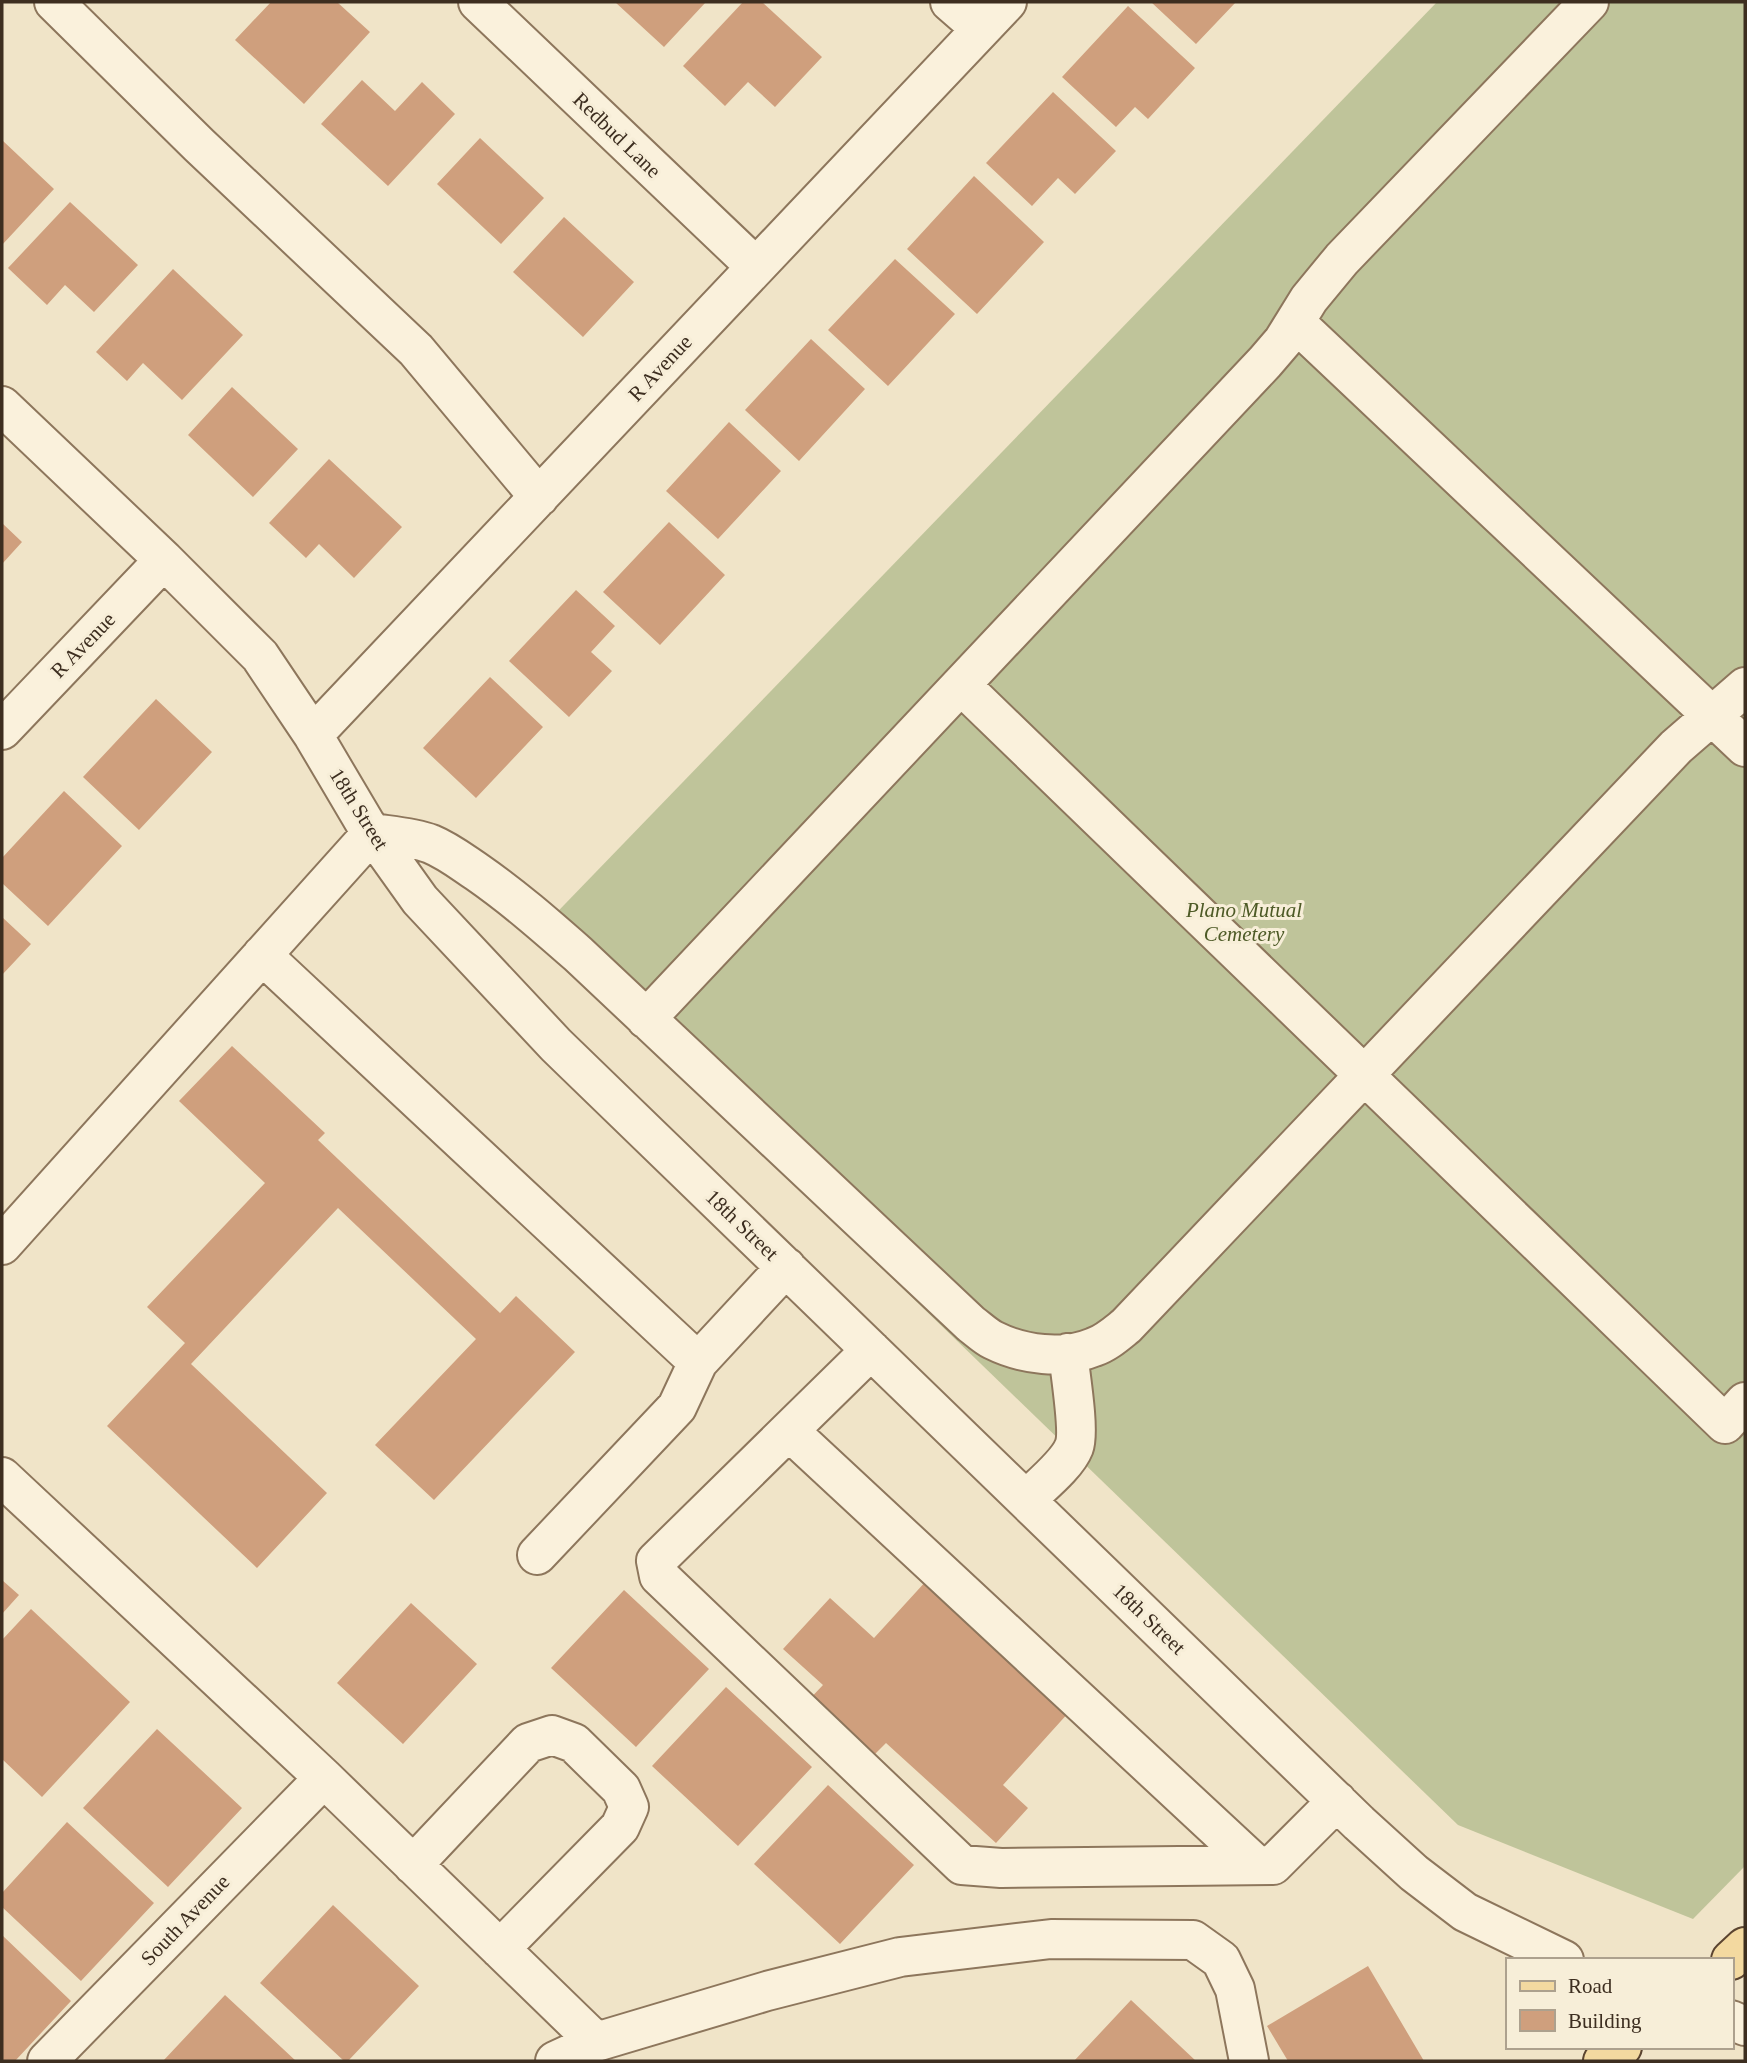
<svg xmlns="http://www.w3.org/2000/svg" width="1747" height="2063" viewBox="0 0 1747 2063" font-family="Georgia,serif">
<rect width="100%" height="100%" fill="#f0e4c8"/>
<path fill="#bfc49a" d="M1437,2H1745V1866L1693,1919L1458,1825L536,934Z"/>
<path fill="#cf9f7d" d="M271,2H337L370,32L304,104L235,40Z
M615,2H706L664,47Z
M743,2H762L822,57L775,107L748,82L725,106L683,66Z
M1151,2H1236L1196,44Z
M1128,6L1195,68L1148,119L1135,107L1116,127L1062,77Z
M362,80L395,111L422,82L455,114L388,186L321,124Z
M1053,92L1116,151L1075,194L1058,178L1032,206L986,163Z
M480,138L544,198L501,244L437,184Z
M2,140L54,189L2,245Z
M974,176L1044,242L977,314L907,249Z
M70,202L138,265L94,312L65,285L47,305L8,268Z
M564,217L634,282L583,337L513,272Z
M895,259L955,314L888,386L828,330Z
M173,269L243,335L182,400L143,363L127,381L96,352Z
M811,339L865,389L799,461L745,410Z
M232,387L298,449L253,497L188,435Z
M729,422L781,471L718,539L666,491Z
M329,459L402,527L354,578L319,544L306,558L269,523Z
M669,522L725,575L660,645L603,592Z
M2,523L22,542L2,564Z
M576,590L615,626L591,652L612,671L569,717L509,661Z
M490,677L543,727L476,798L423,748Z
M156,699L212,752L139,830L83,777Z
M64,791L122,846L48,926L2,883V858Z
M2,917L31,944L2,975Z
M232,1046L325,1133L318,1140L500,1313L516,1296L575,1352L434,1500L375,1445L476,1339L338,1208L191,1364L327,1493L257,1568L107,1426L185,1343L147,1307L265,1183L179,1101Z
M2,1580L19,1595L2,1614Z
M927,1580L1070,1711L1003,1785L1028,1808L996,1843L886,1743L866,1763L803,1706L823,1685L783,1649L830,1598L874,1638Z
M624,1590L709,1669L636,1747L551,1668Z
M411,1603L477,1664L403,1744L337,1683Z
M31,1609L130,1702L42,1797L2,1759V1640Z
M726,1687L812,1767L738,1846L652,1766Z
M157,1729L242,1808L168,1887L83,1808Z
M828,1785L914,1865L840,1944L754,1864Z
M67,1822L154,1903L81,1981L2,1907V1893Z
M333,1905L419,1986L348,2061H344L260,1983Z
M2,1935L71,2001L15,2061H2Z
M1368,1966L1424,2061H1288L1267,2026Z
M225,1995L296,2061H163Z
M1131,2000L1196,2061H1074Z"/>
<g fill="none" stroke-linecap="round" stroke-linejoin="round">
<defs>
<path id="minor" d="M54,2L199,145L416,350L539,497
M478,2L756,267
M950,2L981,29
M1295,322L1745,747
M2,406L164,560L260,656L313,735L365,823L420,900L556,1045L1359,1823L1414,1873L1465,1912L1564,1960
M961,685L1725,1424L1745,1402
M2,730L164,560
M313,735L1007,2
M262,955L698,1362L786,1267
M646,1019L1265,362L1283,341L1309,299L1342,259L1589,2
M2,1245L372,833C392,836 412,837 431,844C448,851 462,862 477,872C513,897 545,925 578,954L971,1324C978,1329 985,1336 993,1340C1023,1355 1063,1360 1094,1347C1106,1343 1116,1334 1126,1326L1676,747L1745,687
M871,1350L656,1561L659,1576L962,1865L1001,1868L1273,1865L1337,1801
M789,1431L1256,1865
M2,1477L324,1778L596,2042L767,1991L900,1957L1051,1939L1193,1940L1221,1960L1235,1989L1249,2061
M1026,1500C1040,1486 1067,1465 1074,1447C1080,1432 1070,1372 1068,1353
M537,1555L677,1407L698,1362
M413,1865L528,1743L552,1735L574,1743L621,1789L629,1807L620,1827L500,1949
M1731,2020L1745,2026
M47,2061L324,1778
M555,2061L596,2042"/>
<path id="major" d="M1731,1960L1745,1947
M1603,2061L1622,2047"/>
</defs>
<use href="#minor" stroke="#8d765c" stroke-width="42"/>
<use href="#major" stroke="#5b4430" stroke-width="42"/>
<use href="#minor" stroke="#faf1dc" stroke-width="38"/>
<use href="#major" stroke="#f3d9a0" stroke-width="38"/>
</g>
<g text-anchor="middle" stroke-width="6" stroke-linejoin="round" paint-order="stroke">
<g font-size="21" fill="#3d2e20" stroke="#f7eed8">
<text transform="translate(617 135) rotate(44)" y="7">Redbud Lane</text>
<text transform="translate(660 368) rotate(-47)" y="7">R Avenue</text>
<text transform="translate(83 645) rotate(-46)" y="7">R Avenue</text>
<text transform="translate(359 809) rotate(58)" y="7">18th Street</text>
<text transform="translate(742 1225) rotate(44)" y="7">18th Street</text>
<text transform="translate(1149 1619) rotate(44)" y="7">18th Street</text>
<text transform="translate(185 1920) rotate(-46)" y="7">South Avenue</text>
</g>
<g font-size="21" font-style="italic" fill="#4d5a26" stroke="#f7eed8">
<text x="1244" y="917">Plano Mutual<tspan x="1244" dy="24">Cemetery</tspan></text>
</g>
</g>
<rect width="1747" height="2063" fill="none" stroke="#3d2e20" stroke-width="7"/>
<rect x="1506" y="1958" width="228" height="91" fill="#f7eed8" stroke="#ada18e" stroke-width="2"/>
<rect x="1520" y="1981" width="35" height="10" fill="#f3d9a0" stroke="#ada18e" stroke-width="2"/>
<text x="1568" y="1993" font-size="21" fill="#3d2e20">Road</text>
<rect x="1520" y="2010" width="35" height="21" fill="#cf9f7d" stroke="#ada18e" stroke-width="2"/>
<text x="1568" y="2028" font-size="21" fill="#3d2e20">Building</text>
</svg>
